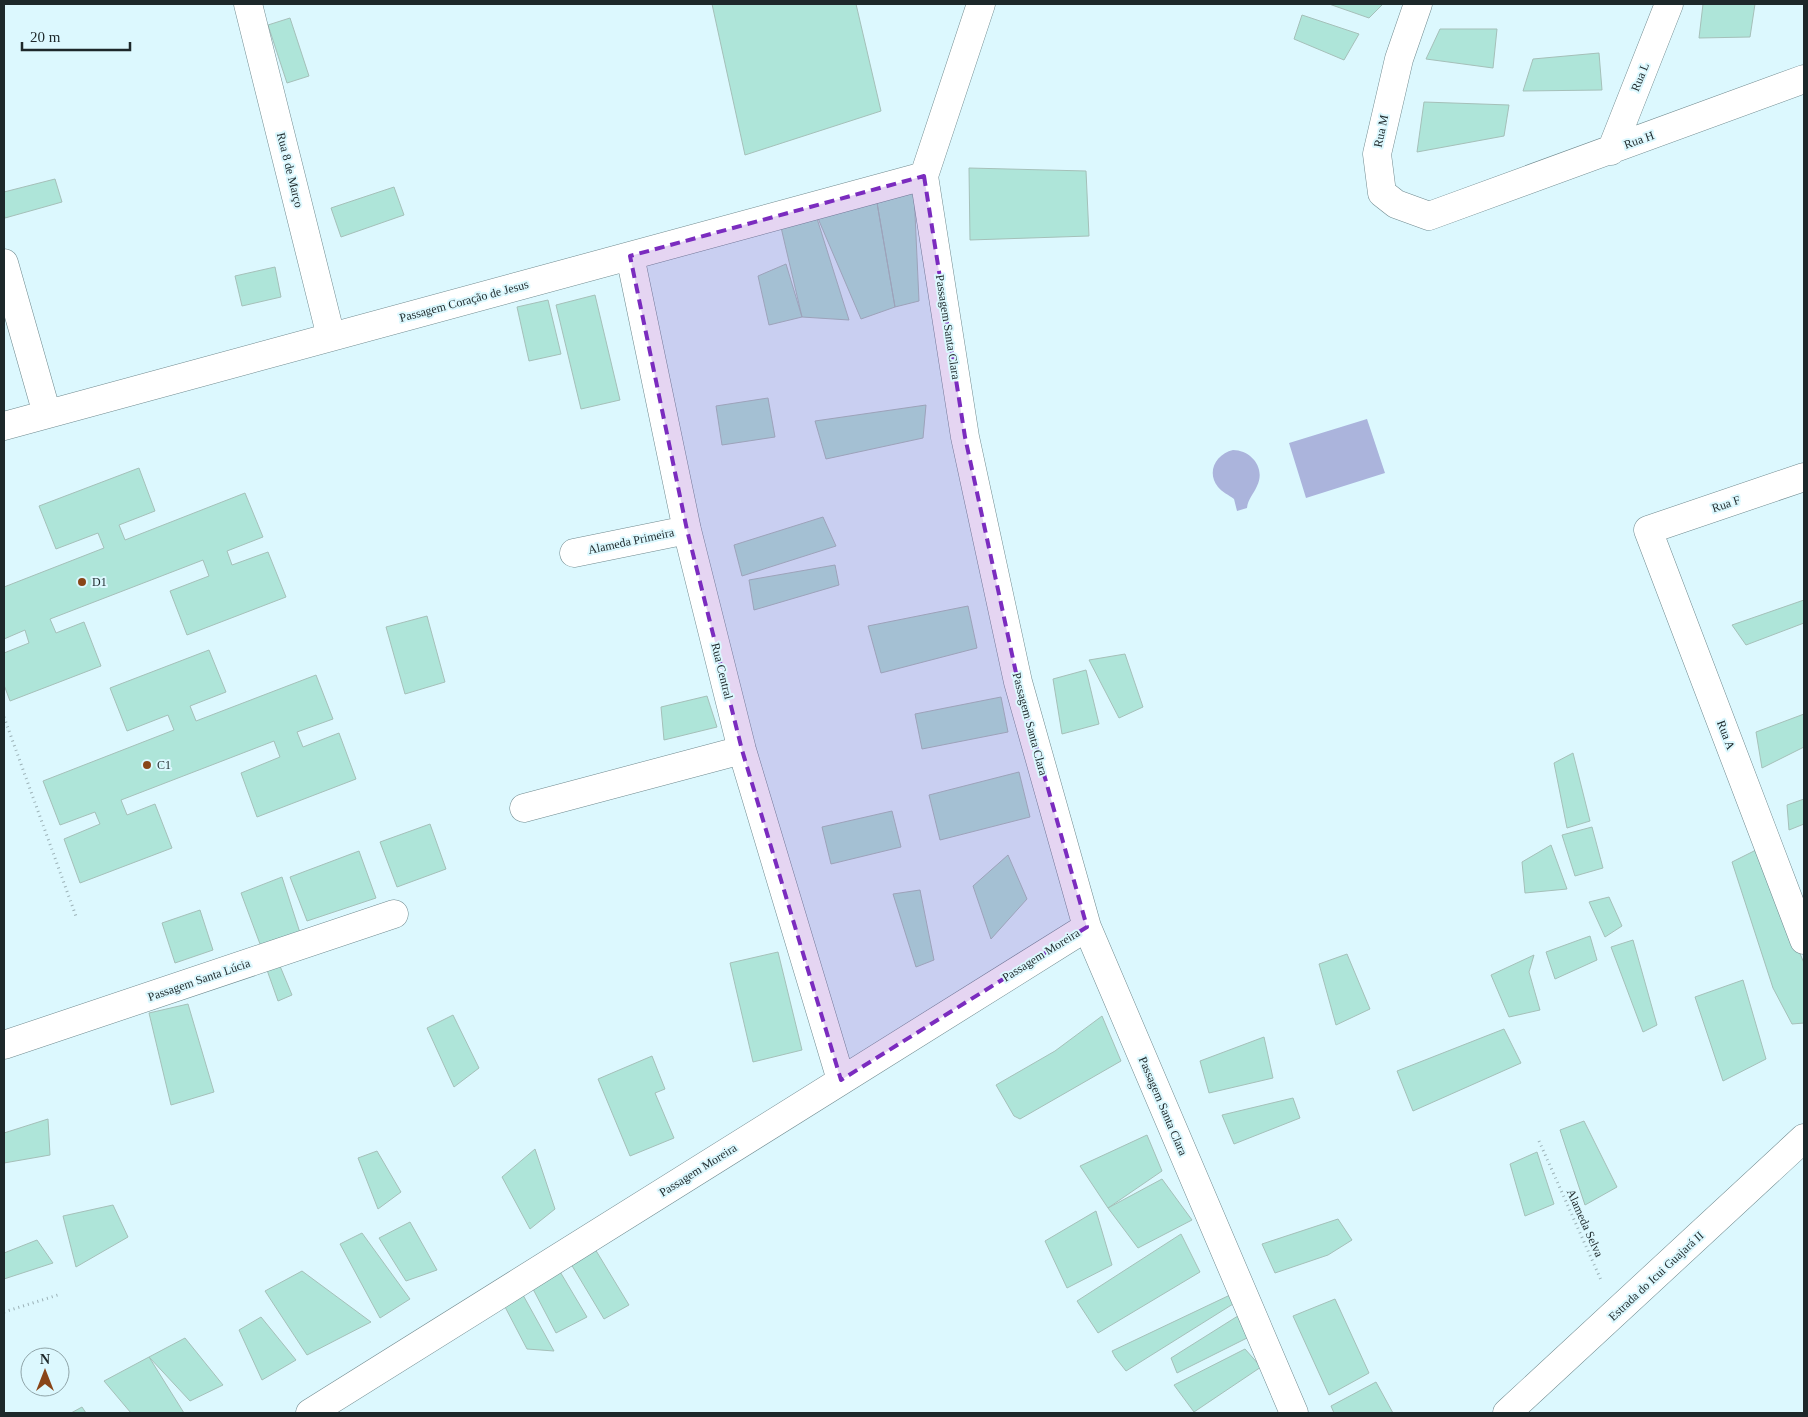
<svg xmlns="http://www.w3.org/2000/svg" width="1808" height="1417" viewBox="0 0 1808 1417" font-family="Georgia,serif">
<rect width="100%" height="100%" fill="#dcf8fe"/>
<path fill="#abb4dc" d="M1367,419L1385,473L1306,498L1289,443Z
M1233,450C1251,450 1266,468 1257,486C1253,495 1248,499 1247,508L1237,511L1234,499C1229,495 1222,492 1218,487C1206,472 1216,454 1233,450Z"/>
<path fill="#aee5d9" stroke="#a5c0b9" d="M712,4H856L881,111L745,155Z
M1329,4H1383L1369,18Z
M1703,4H1755L1750,37L1699,38Z
M1302,15L1359,34L1344,60L1294,39Z
M290,18L309,76L287,83L268,25Z
M1440,29H1497L1493,68L1426,59Z
M1599,53L1602,90L1523,91L1533,59Z
M1424,102L1509,105L1504,136L1417,152Z
M969,168L1086,171L1089,236L970,240Z
M55,179L62,202L5,218L4,213V192Z
M394,187L404,215L341,237L331,208Z
M914,192L919,301L895,307L876,197Z
M876,197L895,307L861,319L814,209Z
M814,209L849,320L802,317L780,223Z
M786,264L802,317L769,325L758,276Z
M275,267L281,297L242,306L235,276Z
M595,295L620,400L581,409L556,305Z
M548,300L561,354L529,361L517,307Z
M768,398L775,437L722,445L716,406Z
M926,405L923,438L826,459L815,421Z
M139,468L155,511L119,525L125,540L245,493L263,537L227,551L232,565L268,552L286,597L187,635L170,591L209,576L203,560L50,619L56,633L84,622L101,666L10,701L4,685V653L29,643L25,630L4,639V587L104,548L98,533L56,549L39,506Z
M823,517L836,546L742,576L734,545Z
M835,565L839,585L754,610L749,580Z
M1804,600V623L1746,645L1732,625Z
M968,606L977,648L881,673L868,626Z
M427,616L445,682L405,694L386,627Z
M209,650L226,692L190,706L196,721L316,675L333,719L297,732L303,747L339,733L356,779L257,817L241,773L280,757L274,741L121,800L127,815L155,804L172,848L80,883L64,839L100,824L95,812L60,825L43,781L174,730L168,715L127,731L110,688Z
M1125,654L1143,707L1119,718L1089,660Z
M1086,670L1099,724L1062,734L1053,679Z
M707,696L717,727L664,740L661,707Z
M1001,697L1008,732L922,749L915,714Z
M1804,714V747L1762,768L1756,732Z
M1573,753L1590,821L1567,828L1554,763Z
M1019,772L1030,817L940,840L929,795Z
M1804,799V824L1789,830L1787,805Z
M892,811L901,847L831,864L822,827Z
M430,824L446,869L397,887L380,842Z
M1592,827L1603,868L1575,876L1562,835Z
M1551,845L1567,889L1525,893L1522,862Z
M1756,850L1804,963V1023L1792,1024L1773,988L1732,862Z
M359,851L376,898L307,921L290,877Z
M1008,855L1027,899L991,939L973,886Z
M282,877L302,939L263,952L241,893Z
M920,890L934,960L916,967L893,894Z
M1609,897L1622,926L1605,937L1589,902Z
M200,910L213,950L175,963L162,923Z
M1590,936L1597,960L1555,979L1546,952Z
M1633,940L1657,1025L1643,1032L1611,947Z
M778,952L802,1050L753,1062L730,963Z
M1347,954L1370,1009L1336,1025L1319,964Z
M1534,955L1529,972L1540,1010L1509,1017L1491,975Z
M280,966L292,995L278,1001L267,970Z
M1743,980L1766,1059L1723,1081L1695,997Z
M188,1004L214,1092L171,1105L149,1013Z
M453,1015L479,1068L454,1087L427,1028Z
M1102,1016L1121,1061L1020,1119L1014,1116L996,1085L1055,1051Z
M1504,1029L1521,1063L1413,1111L1397,1071Z
M1264,1037L1273,1078L1209,1093L1200,1061Z
M652,1056L665,1089L655,1093L674,1138L630,1156L598,1079Z
M1293,1098L1300,1118L1234,1144L1222,1115Z
M48,1119L50,1155L4,1163V1133Z
M1584,1121L1617,1187L1585,1205L1560,1130Z
M1147,1135L1162,1171L1108,1208L1080,1166Z
M535,1149L555,1209L530,1229L502,1177Z
M377,1151L401,1192L378,1209L358,1158Z
M1537,1152L1554,1204L1525,1216L1510,1164Z
M1162,1179L1192,1220L1138,1248L1108,1208Z
M113,1205L128,1237L76,1267L63,1216Z
M1096,1211L1112,1265L1067,1288L1045,1241Z
M1338,1219L1352,1240L1328,1255L1275,1273L1262,1244Z
M410,1222L437,1270L406,1281L379,1238Z
M362,1233L410,1299L380,1318L340,1244Z
M1181,1234L1200,1272L1098,1333L1077,1301Z
M37,1240L53,1263L4,1279V1253Z
M592,1244L629,1305L604,1319L565,1254Z
M559,1270L587,1317L556,1333L533,1289Z
M302,1271L371,1322L307,1355L265,1291Z
M523,1295L554,1351L527,1349L504,1305Z
M1230,1295L1233,1304L1126,1371L1115,1357L1112,1351Z
M1335,1299L1369,1373L1329,1395L1293,1316Z
M1241,1314L1259,1332L1177,1373L1171,1358Z
M261,1317L296,1360L262,1380L239,1330Z
M185,1338L223,1385L190,1401L149,1357Z
M1245,1349L1261,1367L1194,1412L1174,1385Z
M149,1357L184,1413H131L104,1381Z
M1376,1382L1393,1413H1334L1331,1406Z
M82,1407L86,1413H71Z"/>
<g fill="none" stroke-linecap="round" stroke-linejoin="round">
<defs>
<path id="minor" d="M248,4L331,337
M981,4L924,176L965,437L1018,682L1087,927L1294,1413
M1418,4L1399,59L1377,154L1382,193L1396,204L1429,216L1804,79
M1611,151L1669,4
M630,256L687,530L742,750L841,1080
M4,263L47,414
M4,426L924,176
M1804,477L1648,530L1804,940
M574,553L687,530
M524,808L742,750
M4,1045L394,914
M310,1413L1087,927"/>
<path id="secondary" d="M1507,1413L1804,1138"/>
</defs>
<use href="#minor" stroke="#708a8f" stroke-width="29"/>
<use href="#secondary" stroke="#708a8f" stroke-width="29"/>
<path stroke="#9cb2b7" stroke-width="3" stroke-dasharray="1 4" stroke-linecap="butt" d="M4,717L77,919
M1539,1141L1601,1280
M4,1312L61,1294"/>
<use href="#minor" stroke="#fff" stroke-width="28"/>
<use href="#secondary" stroke="#fff" stroke-width="28"/>
</g>
<path fill="#7b2cbf" fill-opacity="0.2" stroke="#7b2cbf" stroke-width="4" stroke-dasharray="10 6" stroke-linejoin="round" d="M924,176L965,437L1018,682L1087,927L841,1080L742,750L687,530L630,256Z"/>
<g fill="#894518" stroke="#dcf8fe" stroke-width="2">
<circle cx="82" cy="582" r="5"/>
<circle cx="147" cy="765" r="5"/>
</g>
<g text-anchor="middle" stroke-width="4" stroke-linejoin="round" paint-order="stroke">
<g font-size="12" fill="#1d282a" stroke="#dcf8fe">
<text transform="translate(1640 77) rotate(-68)" y="4">Rua L</text>
<text transform="translate(1381 131) rotate(-78)" y="4">Rua M</text>
<text transform="translate(1639 140) rotate(-20)" y="4">Rua H</text>
<text transform="translate(290 170) rotate(76)" y="4">Rua 8 de Março</text>
<text transform="translate(464 301) rotate(-15)" y="4">Passagem Coração de Jesus</text>
<text transform="translate(948 327) rotate(81)" y="4">Passagem Santa Clara</text>
<text transform="translate(1726 504) rotate(-19)" y="4">Rua F</text>
<text transform="translate(631 541) rotate(-12)" y="4">Alameda Primeira</text>
<text transform="translate(722 671) rotate(76)" y="4">Rua Central</text>
<text transform="translate(1030 724) rotate(75)" y="4">Passagem Santa Clara</text>
<text transform="translate(1726 735) rotate(69)" y="4">Rua A</text>
<text transform="translate(1041 955) rotate(-32)" y="4">Passagem Moreira</text>
<text transform="translate(199 980) rotate(-19)" y="4">Passagem Santa Lúcia</text>
<text transform="translate(1163 1106) rotate(67)" y="4">Passagem Santa Clara</text>
<text transform="translate(698 1170) rotate(-32)" y="4">Passagem Moreira</text>
<text transform="translate(1585 1223) rotate(66)" y="4">Alameda Selva</text>
<text transform="translate(1656 1276) rotate(-43)" y="4">Estrada do Icui Guajará II</text>
</g>
<g font-size="12" fill="#1d282a" stroke="#dcf8fe" text-anchor="start">
<text x="92" y="586">D1</text>
<text x="157" y="769">C1</text>
</g>
</g>
<rect width="1808" height="1417" fill="none" stroke="#1d282a" stroke-width="10"/>
<g transform="translate(45 1372)"><circle r="24" fill="#dcf8fe" stroke="#90a5a9"/>
<path d="M0-4L9 19L0 12L-9 19Z" fill="#894518"/>
<text y="-8" font-size="14" font-weight="bold" text-anchor="middle" fill="#1d282a">N</text>
</g>
<path d="M22 42v8h108v-8" fill="none" stroke="#1d282a" stroke-width="2.5"/>
<text x="30" y="42" font-size="15" fill="#1d282a" stroke="#dcf8fe" stroke-width="4" paint-order="stroke">20 m</text>
</svg>
